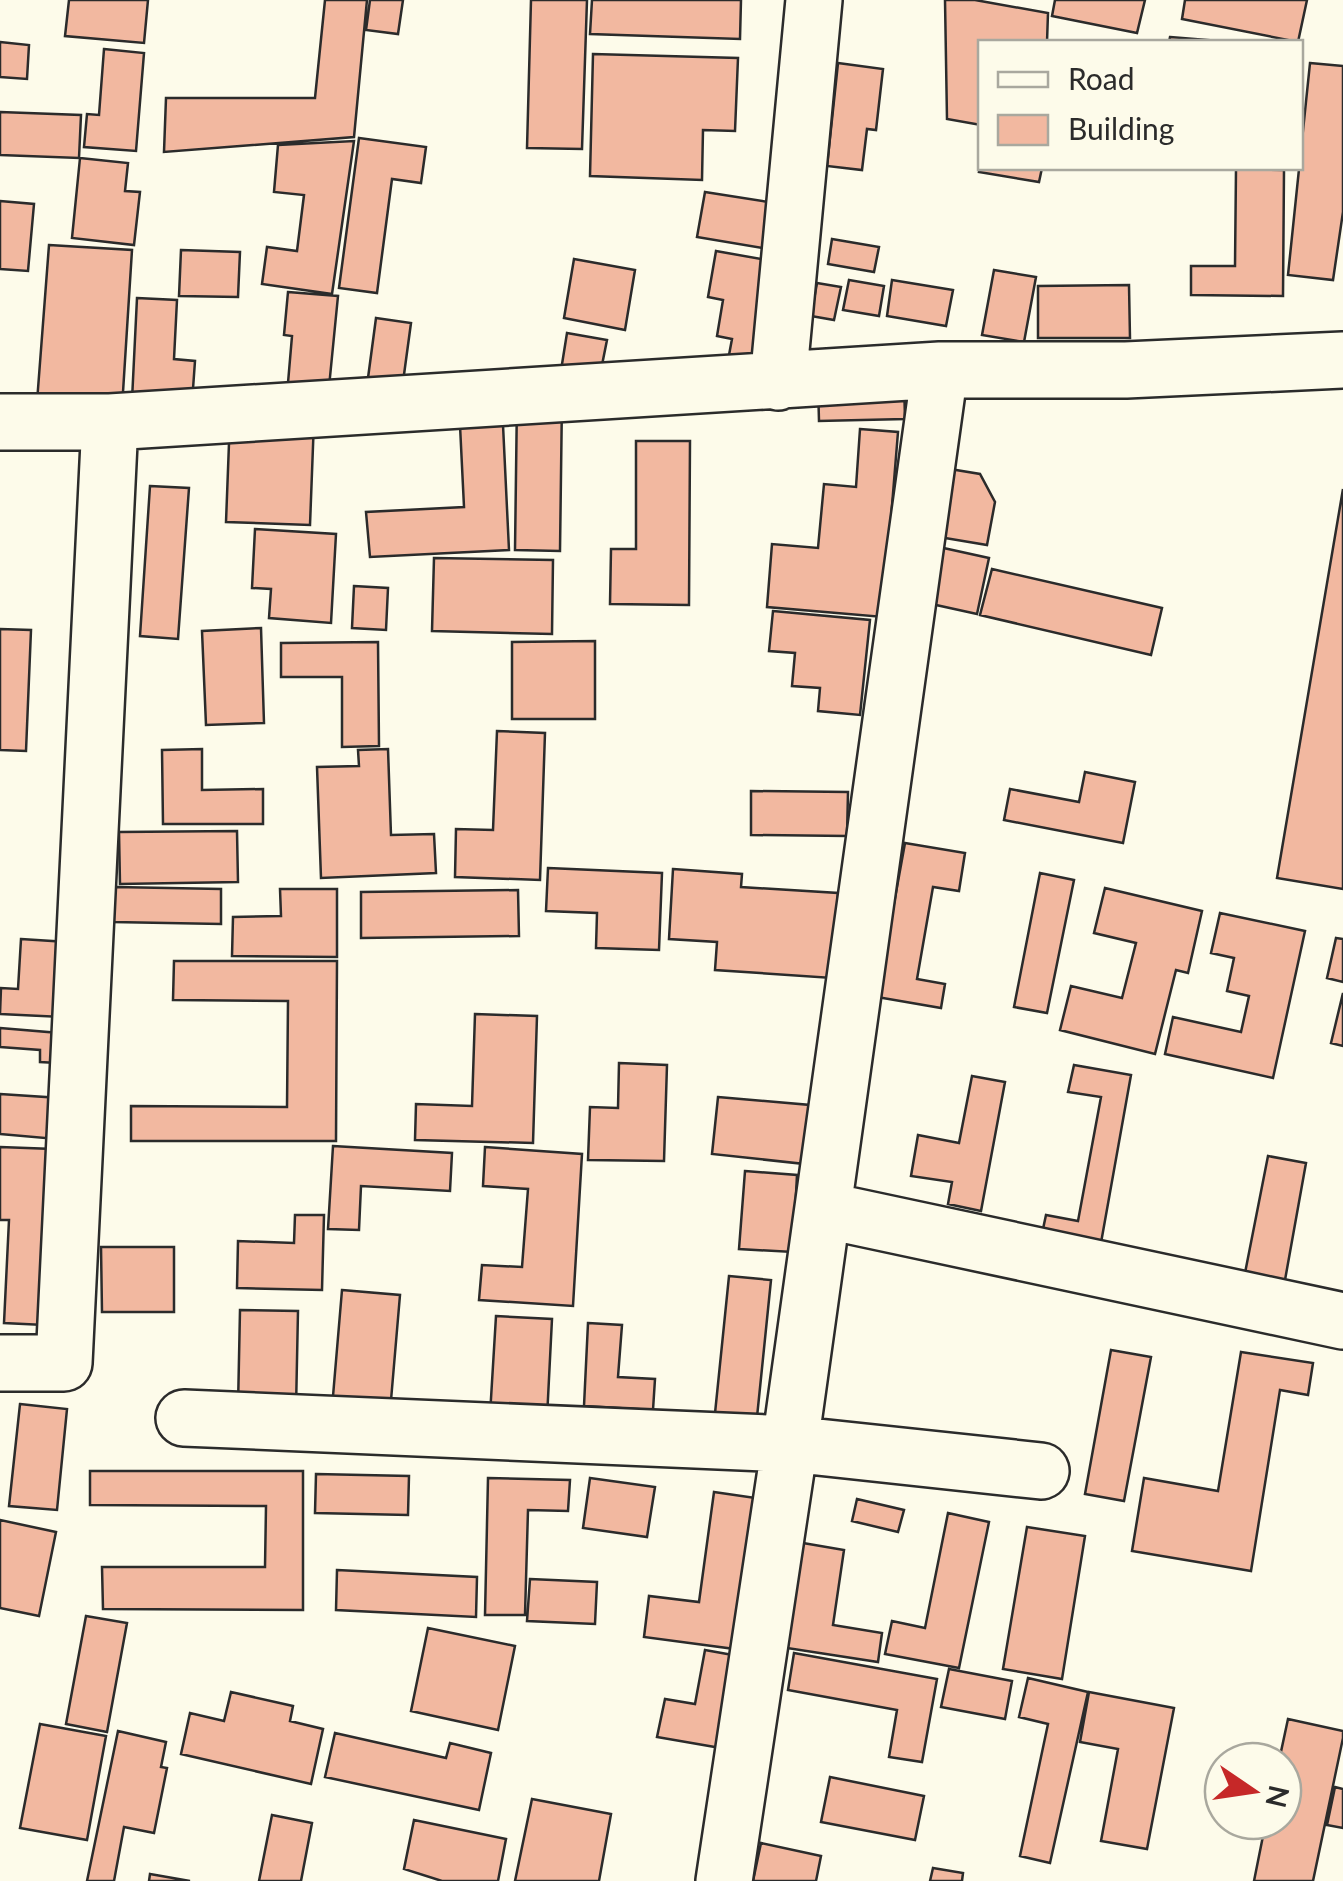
<svg xmlns="http://www.w3.org/2000/svg" width="1343" height="1881" viewBox="0 0 1343 1881" font-family="Lato,sans-serif">
<rect width="100%" height="100%" fill="#fdfbea"/>
<path fill="#f2b8a0" stroke="#2b2b2b" stroke-width="2.5" d="M69,0H148L144,43L65,36Z
M325,0H367L354,137L164,152L166,98H315Z
M370,0H403L398,34L366,30Z
M531,0H587L582,149L527,148Z
M592,0H741L740,39L590,34Z
M945,0H975L1048,13L1047,42H981V125L947,119Z
M1055,0H1145L1137,33L1052,16Z
M1185,0H1307L1298,42L1182,19Z
M1170,37L1232,42H1169Z
M0,42L29,45L27,79L0,77Z
M104,49L144,53L136,151L84,147L87,114L99,115Z
M593,54L738,58L735,131L703,130L702,180L590,176Z
M838,63L883,69L876,130L867,129L862,170L827,166Z
M1310,63L1343,66V212L1333,280L1288,275Z
M0,112L81,115L79,158L0,155Z
M359,138L426,147L421,183L392,179L377,293L339,288Z
M354,141L332,294L262,284L267,247L297,251L304,195L274,192L278,145Z
M80,158L128,163L125,191L140,192L134,245L72,238Z
M981,164V168H1042L1039,182L979,172Z
M1236,169L1284,170L1283,296L1191,295V266H1235Z
M705,192L788,205L781,251L697,237Z
M0,201L34,204L28,271L0,269Z
M832,239L879,247L874,272L828,264Z
M49,245L132,250L122,408L37,402Z
M181,250L240,252L238,297L179,296Z
M716,251L772,261L755,359L729,355L732,339L717,336L723,300L708,297Z
M574,259L635,270L625,330L564,318Z
M994,270L1036,277L1024,342L982,335Z
M849,280L884,286L879,316L843,310Z
M892,280L953,290L946,326L887,316Z
M817,283L841,287L834,320L811,316Z
M1129,285L1130,338H1038V286Z
M288,292L338,296L329,387L288,383L292,336L284,335Z
M137,298L177,300L174,359L195,361L192,403L132,400Z
M376,318L411,323L403,382L368,378Z
M567,333L607,340L597,390L559,383Z
M904,382L905,419L819,421L818,385Z
M517,399H562L560,551L515,550Z
M502,404L509,550L370,557L366,512L464,507L459,405Z
M230,417L314,420L310,525L226,522Z
M860,429L898,432L883,617L767,607L772,544L818,548L824,484L856,487Z
M636,441H690L689,605L610,604L611,549H636Z
M950,469L980,474L995,502L987,545L939,537Z
M150,486L189,488L178,639L140,636Z
M1343,489V889L1277,878Z
M255,529L336,534L331,623L269,618L271,589L252,588Z
M939,547L989,558L977,614L927,603Z
M434,558L553,560L552,634L432,631Z
M992,569L1162,608L1151,655L980,615Z
M354,586L388,588L386,630L352,628Z
M773,611L870,620L860,715L818,711L820,688L792,686L795,653L769,651Z
M261,628L264,723L206,725L202,631Z
M0,629L31,630L26,751L0,750Z
M595,641V719H512V642Z
M378,642L379,746L342,747V677H281V643Z
M497,731L545,733L540,880L455,877L456,829L493,830Z
M202,749V790L263,789V824H163L162,750Z
M388,749L391,835L434,834L436,873L321,878L317,767L359,766L358,750Z
M1085,772L1135,782L1123,843L1004,820L1010,789L1079,802Z
M751,791L848,792L847,836L751,835Z
M237,831L238,882L120,884L119,832Z
M905,843L965,853L959,891L933,887L917,979L945,984L941,1008L877,997Z
M548,868L662,873L659,950L596,948L597,913L546,911Z
M673,869L742,874L741,887L838,893L832,978L715,970L717,942L669,939Z
M1040,873L1074,880L1047,1013L1014,1007Z
M115,887L221,889V924L113,922Z
M1105,888L1202,911L1188,973L1176,970L1155,1054L1060,1030L1071,986L1122,998L1136,943L1094,933Z
M280,889H337V957L232,956L233,917L281,916Z
M518,890L519,936L361,938V892Z
M1220,913L1305,931L1273,1078L1165,1054L1173,1017L1241,1032L1249,996L1227,991L1234,958L1211,953Z
M1336,938L1343,939V982L1327,978Z
M21,939L67,942L62,1017L0,1014L1,988L18,989Z
M174,961H337L336,1141H131V1106L287,1107L288,1001L173,1000Z
M1343,993V1046L1331,1043Z
M475,1014L537,1016L533,1143L415,1140L416,1104L472,1106Z
M0,1028L59,1033L57,1063L40,1062V1050L0,1047Z
M619,1063L667,1065L664,1161L588,1160L590,1107L618,1108Z
M1074,1065L1131,1075L1099,1254L1040,1243L1046,1215L1078,1221L1101,1097L1068,1092Z
M972,1076L1005,1082L981,1211L948,1204L952,1182L911,1176L918,1135L959,1143Z
M0,1094L60,1098L56,1139L0,1134Z
M718,1097L810,1105L805,1164L712,1154Z
M333,1146L452,1153L450,1191L361,1186L359,1230L328,1229Z
M0,1147L53,1149L44,1325L4,1323L9,1220H0Z
M485,1147L582,1154L573,1306L479,1300L482,1265L522,1267L528,1189L483,1186Z
M1268,1156L1306,1163L1285,1280L1245,1273Z
M745,1171L797,1175L793,1252L739,1249Z
M295,1215H324L322,1290L237,1288L238,1241L294,1243Z
M101,1247H174V1312H102Z
M729,1276L771,1280L756,1427L714,1423Z
M342,1290L400,1295L390,1412L332,1408Z
M240,1310L298,1311L296,1409L238,1407Z
M496,1316L552,1319L547,1418L490,1415Z
M588,1323L622,1325L618,1377L655,1379L653,1410L584,1406Z
M1111,1350L1151,1357L1124,1501L1085,1494Z
M1241,1352L1313,1363L1308,1395L1280,1390L1251,1571L1132,1551L1144,1478L1218,1491Z
M20,1404L67,1409L57,1510L9,1506Z
M90,1471H303V1610L103,1609L102,1567H265L266,1506L90,1505Z
M316,1474L409,1476L408,1515L315,1513Z
M488,1478L570,1480L568,1511L528,1510L525,1615H485Z
M590,1478L655,1487L647,1537L583,1528Z
M714,1492L770,1500L750,1651L644,1637L649,1596L699,1602Z
M857,1499L904,1510L898,1532L852,1521Z
M948,1513L989,1522L959,1668L885,1654L892,1621L925,1628Z
M0,1520L56,1532L39,1616L0,1608Z
M1027,1527L1085,1536L1062,1679L1003,1669Z
M803,1543L844,1550L833,1625L882,1633L878,1662L787,1648Z
M337,1570L477,1577L476,1617L336,1610Z
M530,1579L597,1582L595,1624L527,1621Z
M86,1616L127,1623L107,1732L66,1724Z
M428,1628L515,1646L498,1730L411,1711Z
M705,1650L755,1659L738,1751L657,1737L665,1699L695,1704Z
M794,1653L937,1679L922,1762L889,1757L897,1710L788,1690Z
M949,1669L1012,1681L1005,1719L941,1707Z
M1028,1678L1088,1692L1050,1863L1020,1856L1048,1724L1019,1717Z
M231,1692L293,1706L290,1721L323,1729L311,1784L181,1754L190,1713L224,1721Z
M1089,1692L1174,1708L1147,1849L1101,1841L1118,1749L1080,1742Z
M1288,1719L1343,1731V1738L1313,1881H1254L1266,1821H1283V1761H1279Z
M40,1724L106,1736L87,1840L20,1828Z
M118,1731L166,1742L161,1767L167,1768L154,1833L124,1827L114,1881H87Z
M335,1733L446,1758L450,1743L491,1753L479,1810L325,1777Z
M830,1777L924,1796L915,1840L821,1822Z
M1335,1787L1343,1789V1828L1327,1825Z
M532,1799L611,1814L599,1881H515Z
M272,1815L312,1823L301,1881H259Z
M414,1820L506,1839L498,1881H442L404,1869Z
M761,1843L821,1856L816,1881H753Z
M933,1868L963,1873L962,1881H930Z
M150,1874L190,1881H149Z"/>
<g fill="none" stroke-linecap="round" stroke-linejoin="round">
<defs>
<path id="street" d="M778,382L814,0
M0,422H110L940,370H1126L1343,360
M824,1210L1343,1321
M0,1363H64L110,422
M184,1418L790,1444L1041,1471
M724,1881L790,1444L940,370"/>
</defs>
<use href="#street" stroke="#2b2b2b" stroke-width="60"/>
<use href="#street" stroke="#fdfbea" stroke-width="55"/>
</g>
<rect x="978" y="40" width="325" height="130" fill="#fdfbea" stroke="#a9a89e" stroke-width="2.5"/>
<rect x="998" y="72" width="50" height="15" fill="#fdfbea" stroke="#a9a89e" stroke-width="2.5"/>
<text x="1068" y="90" font-size="30" fill="#2b2b2b">Road</text>
<rect x="998" y="115" width="50" height="30" fill="#f2b8a0" stroke="#a9a89e" stroke-width="2.5"/>
<text x="1068" y="140" font-size="30" fill="#2b2b2b">Building</text>
<g transform="translate(1253 1791) rotate(103)"><circle r="48" fill="#fdfbea" stroke="#a9a89e" stroke-width="2.5"/>
<path d="M0-8L18 38L0 25L-18 38Z" fill="#c62828"/>
<text y="-15" font-size="28" font-weight="bold" text-anchor="middle" fill="#2b2b2b">N</text>
</g>
</svg>
